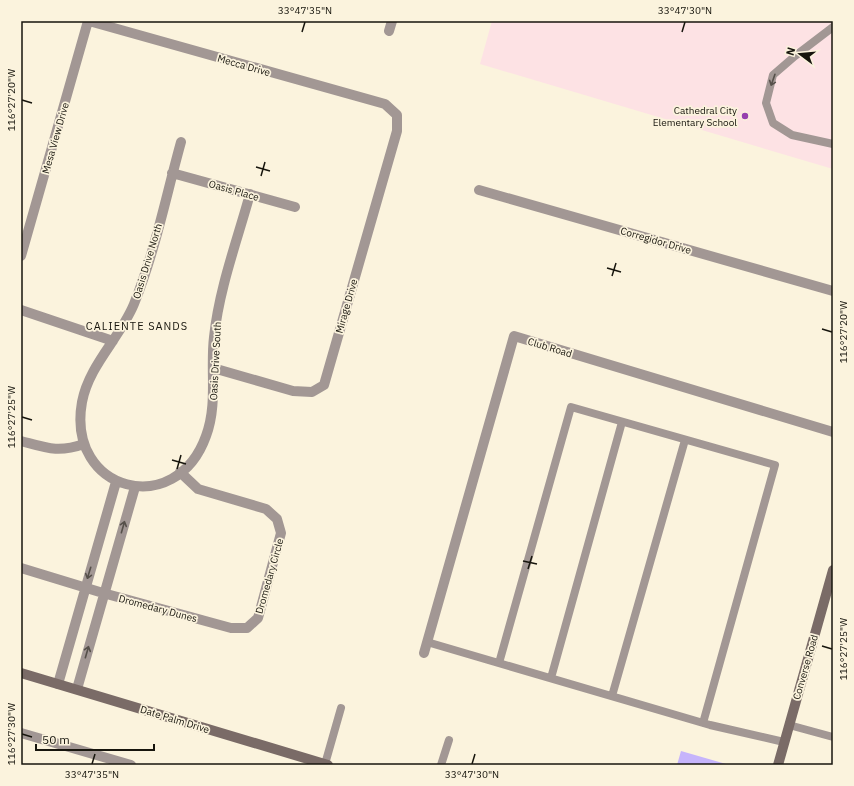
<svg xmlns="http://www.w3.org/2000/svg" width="854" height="786" viewBox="0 0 854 786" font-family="'IBM Plex Sans',sans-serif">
<rect width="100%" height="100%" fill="#fbf3dd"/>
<path fill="#fde2e4" d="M492,21H833V169L480,64Z"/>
<path fill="#c6b4fb" d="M681,751L726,764V765H677Z"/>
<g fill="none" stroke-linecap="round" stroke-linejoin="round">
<path stroke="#a29794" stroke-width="8" d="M833,27L795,56L773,75L766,103L773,123L792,135L833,144
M427,642L710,725L784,742
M499,663L571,407L775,465L703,723
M551,678L622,422
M612,696L685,440
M789,725L833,737
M325,764L341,708
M441,765L449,740"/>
<path stroke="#a29794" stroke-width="10" d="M89,21L385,104L397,115V131L324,385L312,392L293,391L213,368
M389,31L392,21
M181,142C166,196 155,252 134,304C120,338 89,365 82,402C66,492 176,520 206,436C218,404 210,370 214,337C219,289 237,241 250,194
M172,173L295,207
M479,190L833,291
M21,256L88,21
M21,310L113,341
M21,441C47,448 58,453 84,444
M21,568L103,593L231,628H247L258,618L281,533L277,519L266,509L198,489L180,472
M424,653L514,336L833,432
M58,684L116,482
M77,689L135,487
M21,733L131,765"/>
<path stroke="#7a6b67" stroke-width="10" d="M21,673L328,765
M778,765L833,570"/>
</g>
<defs><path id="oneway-shaft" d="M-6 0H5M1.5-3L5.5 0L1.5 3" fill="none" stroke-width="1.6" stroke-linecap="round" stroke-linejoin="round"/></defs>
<g stroke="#56504a">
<use href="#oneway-shaft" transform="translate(773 80) rotate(109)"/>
<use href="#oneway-shaft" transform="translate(123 527) rotate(-74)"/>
<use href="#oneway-shaft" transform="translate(89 573) rotate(107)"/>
<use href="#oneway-shaft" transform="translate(87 652) rotate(-74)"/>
</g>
<path fill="none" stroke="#17150d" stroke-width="1.5" d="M302,32L305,22M682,32L685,22M22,100L32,103M256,167L270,171M261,176L265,162M607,268L621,272M612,276L616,263M822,329L832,332M22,417L32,420M172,460L186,464M177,469L181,455M523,561L537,564M528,569L532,556M822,646L832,649M22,734L32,737M92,764L95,754M472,764L475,754"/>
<circle fill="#9640ae" stroke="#fbf3dd" stroke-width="1.5" cx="745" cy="116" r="4"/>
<g text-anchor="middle" stroke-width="3.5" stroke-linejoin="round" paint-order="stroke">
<g font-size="10" fill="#17150d" stroke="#fbf3dd">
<text transform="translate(244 65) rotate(16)" y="4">Mecca Drive</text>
<text transform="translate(55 138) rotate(-74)" y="4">Mesa View Drive</text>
<text transform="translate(234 190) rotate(16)" y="4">Oasis Place</text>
<text transform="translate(656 240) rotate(16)" y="4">Corregidor Drive</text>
<text transform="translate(147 261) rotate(-73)" y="4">Oasis Drive North</text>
<text transform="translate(346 306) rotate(-74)" y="4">Mirage Drive</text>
<text transform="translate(550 347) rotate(17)" y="4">Club Road</text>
<text transform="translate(215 361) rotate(-87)" y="4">Oasis Drive South</text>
<text transform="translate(269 576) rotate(-74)" y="4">Dromedary Circle</text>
<text transform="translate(158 608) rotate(15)" y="4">Dromedary Dunes</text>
<text transform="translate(805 667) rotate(-74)" y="4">Converse Road</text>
<text transform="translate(175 719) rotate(17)" y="4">Date Palm Drive</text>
</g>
<g font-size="10" fill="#17150d" stroke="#fbf3dd" text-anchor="end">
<text x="737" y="114">Cathedral City<tspan x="737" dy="12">Elementary School</tspan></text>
</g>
<g font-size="11" letter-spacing="1" fill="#17150d" stroke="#fbf3dd">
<text x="137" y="330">CALIENTE SANDS</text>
</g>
</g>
<rect width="854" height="786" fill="none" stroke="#fbf3dd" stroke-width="44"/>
<g transform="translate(800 54) rotate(286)" stroke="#fbf3dd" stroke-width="3" paint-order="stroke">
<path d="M0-3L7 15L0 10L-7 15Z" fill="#17150d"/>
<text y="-6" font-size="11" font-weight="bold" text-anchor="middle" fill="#17150d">N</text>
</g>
<path d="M36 744v6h118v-6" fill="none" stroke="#17150d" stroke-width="2"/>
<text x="42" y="744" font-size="12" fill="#17150d" stroke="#fbf3dd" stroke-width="3" paint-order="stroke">50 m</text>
<rect x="22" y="22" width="810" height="742" fill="none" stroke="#17150d" stroke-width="1.5"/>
<g font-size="10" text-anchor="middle" fill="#17150d">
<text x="305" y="14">33°47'35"N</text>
<text x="685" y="14">33°47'30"N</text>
<text transform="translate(11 100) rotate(-90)" y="4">116°27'20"W</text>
<text transform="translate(843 332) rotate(-90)" y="4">116°27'20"W</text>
<text transform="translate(11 417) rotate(-90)" y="4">116°27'25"W</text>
<text transform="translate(843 649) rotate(-90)" y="4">116°27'25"W</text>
<text transform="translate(11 734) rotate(-90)" y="4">116°27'30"W</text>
<text x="92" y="778">33°47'35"N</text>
<text x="472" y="778">33°47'30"N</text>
</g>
</svg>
